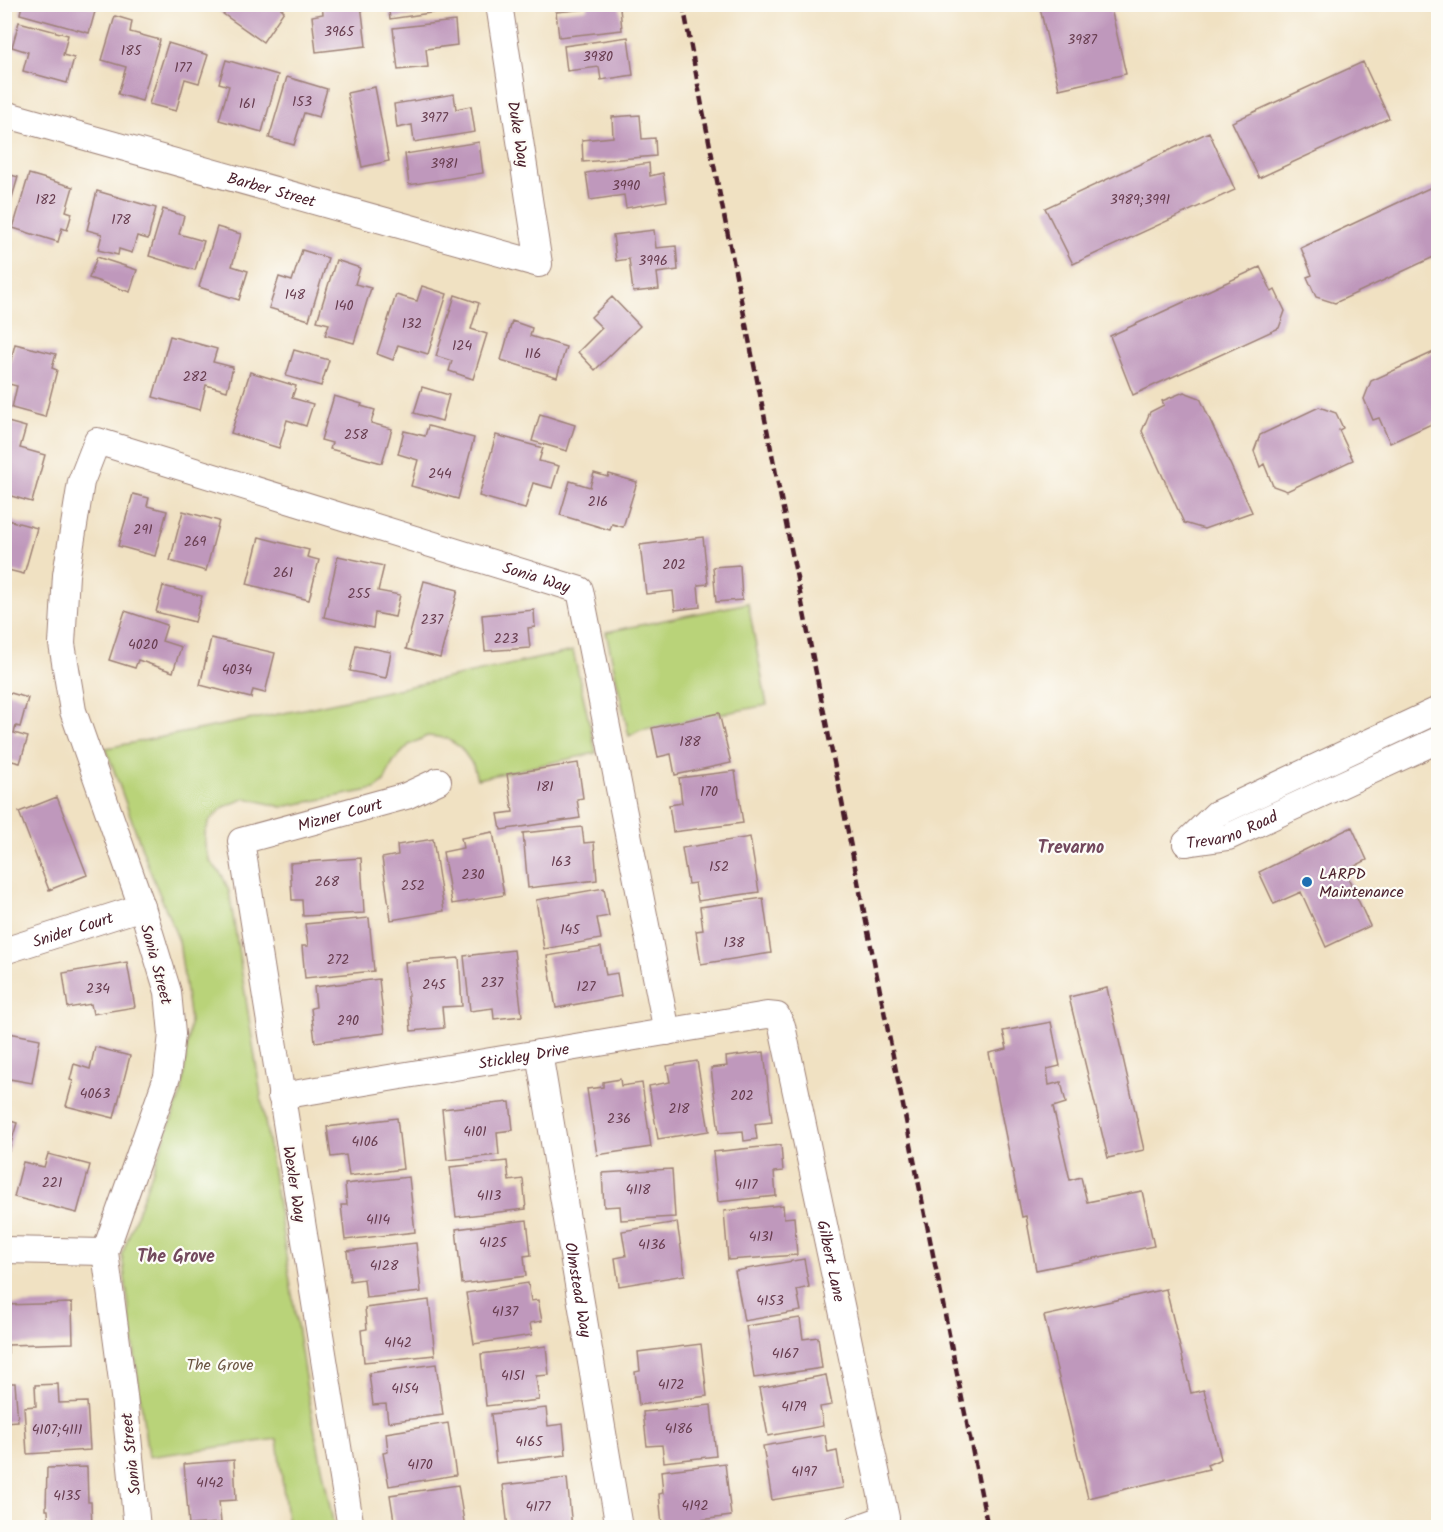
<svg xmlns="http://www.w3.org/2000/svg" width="1443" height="1532" viewBox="0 0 1443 1532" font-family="Kalam,sans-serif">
<rect width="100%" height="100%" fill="#fdfcf7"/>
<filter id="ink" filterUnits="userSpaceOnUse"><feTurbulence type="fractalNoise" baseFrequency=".0167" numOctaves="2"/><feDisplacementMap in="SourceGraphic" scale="12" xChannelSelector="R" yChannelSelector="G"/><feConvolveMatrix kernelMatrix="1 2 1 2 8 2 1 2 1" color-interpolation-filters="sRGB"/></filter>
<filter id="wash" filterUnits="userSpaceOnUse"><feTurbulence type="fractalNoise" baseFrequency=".008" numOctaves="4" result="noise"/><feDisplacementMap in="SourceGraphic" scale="24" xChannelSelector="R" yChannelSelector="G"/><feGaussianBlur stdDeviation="1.35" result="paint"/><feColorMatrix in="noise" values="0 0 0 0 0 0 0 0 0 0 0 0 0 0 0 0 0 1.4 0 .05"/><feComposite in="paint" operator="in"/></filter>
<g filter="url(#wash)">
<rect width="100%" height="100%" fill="#f0e1c2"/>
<path fill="#b9d379" stroke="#827952" stroke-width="1.5" d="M748,603L767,705L640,730L629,736L606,632Z
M573,651L596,753L477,779L473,765L461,748L446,738L427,736L409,745L393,762L384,782L375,789L282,807L246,798L224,807L210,820L205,833V847L210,861L222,875L229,891L308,1396L334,1527H288L277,1439L148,1457L122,1254L182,1091L190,1022L179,941L150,871L106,748L299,710Z"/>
<g id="blocks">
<path fill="#bf98bc" d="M22,4H82L96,8L89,33L20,14Z
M266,4H276L284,11L263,42L216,9L220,5H262L264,6Z
M322,4H361L366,46L316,52L312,16L323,14Z
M388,4H449L450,10L390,19Z
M587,4H629V7L620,8L622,30L559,37L556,12L587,9Z
M1039,4H1110L1126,74L1059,89Z
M115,16L132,21L130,32L160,40L142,101L118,94L126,67L102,60Z
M455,21L457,45L426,49L428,67L398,70L393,28Z
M19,22L68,35L63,55L74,58L67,83L23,71L28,52L12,47Z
M628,37L633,75L601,80L599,67L567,71L564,46Z
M168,43L208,55L199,83L185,79L176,111L149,104Z
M226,60L278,75L262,132L219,120L229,86L219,83Z
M1363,62L1389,118L1259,178L1232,122Z
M287,77L327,89L319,117L304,113L294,145L269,138Z
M375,87L389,161L362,167L347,93Z
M454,94L456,109L471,106L475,132L414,142L412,125L397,128L394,104Z
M640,115L642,139L655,138L656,156L583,162L582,140L613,137L612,117Z
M1209,132L1235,190L1073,264L1045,208Z
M479,142L483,173L409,185L405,154Z
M649,163L650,176L663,173L667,201L626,208L624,195L590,200L586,173Z
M4,173L18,177L9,208L4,207Z
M29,174L73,187L66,211L72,213L67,230L62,228L58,242L13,228Z
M1438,184V255L1335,303L1316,297L1307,277L1312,275L1301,248Z
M97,191L156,208L148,239L137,236L132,253L119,249L118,255L98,250L102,234L87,230Z
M163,209L184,216L179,234L204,241L195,270L149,256Z
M217,227L241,234L232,266L248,271L239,300L199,287Z
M654,230L656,248L676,246L678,270L657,273L659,289L633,292L629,259L616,261L613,235Z
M302,250L328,258L309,320L269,308L279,277L292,281Z
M97,257L137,270L130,292L89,278Z
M336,260L360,268L355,284L371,288L354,343L325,335L329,324L317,321Z
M1260,267L1272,292L1275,290L1285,311L1279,328L1133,395L1110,336Z
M422,286L447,294L428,354L398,345L393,360L377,354L396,295L417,301Z
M455,295L479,303L471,329L487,334L473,379L449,371L452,361L436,356Z
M612,297L640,326L595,370L578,352L602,328L591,317Z
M512,321L532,328L530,336L566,347L557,377L501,360Z
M170,336L217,349L213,362L233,367L227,391L206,385L200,410L153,397Z
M15,344L56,354L52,368L57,370L45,417L12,408L17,386L5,383Z
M294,350L329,360L321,386L286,376Z
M1438,350V421L1390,443L1379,418L1373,420L1364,399L1371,381Z
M250,372L296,386L292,398L313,404L306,426L287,420L279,448L231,433Z
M422,387L449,395L442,421L414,413Z
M1184,392L1200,398L1252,512L1204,529L1184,523L1142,431L1150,412L1164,405L1162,401Z
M334,396L362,404L361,406L375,410L371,423L392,429L382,463L330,449L332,443L321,440Z
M1319,407L1336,413L1343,428L1339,430L1353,460L1287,491L1273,486L1264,464L1260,467L1254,451L1260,435Z
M540,414L575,425L567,451L532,441Z
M4,421L26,427L20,448L45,455L32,502L4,494Z
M428,426L474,438L458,499L411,486L418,460L398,454L404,431L425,436Z
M496,435L543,448L539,461L559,466L552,488L533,483L525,509L479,496Z
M594,473L608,477L609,474L637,482L623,527L612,524L610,530L560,515L570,481L590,487Z
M133,494L149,498L147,506L167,511L155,556L118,546Z
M183,511L219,521L206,571L170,561Z
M4,519L37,528L24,574L4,569Z
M259,537L309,550L307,557L319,560L309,600L247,584Z
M703,537L708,584L698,585L700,607L675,610L673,591L646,594L640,545Z
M338,556L384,566L378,591L400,595L395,617L375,613L373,628L324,617Z
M740,565L742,600L716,602L713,567Z
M424,581L458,590L440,658L406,649Z
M163,586L202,596L195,622L156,612Z
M534,610L535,627L528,628L530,648L485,651L482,615Z
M125,611L167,625L162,641L181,647L173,672L138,660L135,668L109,660Z
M211,638L275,653L265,693L253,690L251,698L200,685Z
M356,645L391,652L386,678L350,671Z
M4,691L28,698L20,727L16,726L14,733L28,737L20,763L4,759Z
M719,713L731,763L675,775L671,754L658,757L652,728Z
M578,763L583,798L577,799L580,818L501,830L498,814L513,812L507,774Z
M735,771L743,823L673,832L669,805L682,803L679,778Z
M57,797L87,875L49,890L19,812Z
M582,827L584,843L594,842L597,880L528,888L523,833Z
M1352,827L1367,860L1345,871L1370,926L1326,947L1301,892L1274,904L1259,872Z
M493,832L504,895L452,904L443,852L463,848L461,838Z
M750,837L759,892L698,901L695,883L688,884L682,848Z
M433,839L444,911L391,920L382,858L398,855L397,845Z
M361,858L364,913L303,916L302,900H292L290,863Z
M604,888L609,916L597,918L601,939L544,949L536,900Z
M763,898L771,953L701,964L696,931L703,930L700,907Z
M369,918L374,971L305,978L302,946H308L305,924Z
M601,947L606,975L617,973L621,996L556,1008L547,956Z
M514,950L522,1016L494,1019L493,1008L470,1011L464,956Z
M459,958L462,1006L442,1007L444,1028L411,1031L405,962Z
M127,962L135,1007L93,1014L91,1004L68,1008L63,973Z
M379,979L385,1033L315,1042L311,1008L316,1007L314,987Z
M1107,988L1144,1150L1108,1158L1069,997Z
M1051,1022L1060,1066L1047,1069L1049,1085L1061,1082L1066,1103L1053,1107L1070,1180L1081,1177L1087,1202L1142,1191L1154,1246L1036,1270L1026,1216L1022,1217L989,1053L1007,1049L1003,1031Z
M4,1032L40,1039L32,1083L4,1078Z
M95,1047L130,1056L114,1118L66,1106L73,1081L70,1080L74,1064L90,1069Z
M764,1052L772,1122L755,1124L757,1139L744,1141L743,1131L719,1133L711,1068L727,1066L726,1057Z
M697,1061L709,1131L658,1139L649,1086L670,1082L667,1066Z
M620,1079L621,1086L642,1083L651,1147L597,1155L587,1089L603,1087V1082Z
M510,1102L513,1130L497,1132L499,1155L447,1160L442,1109Z
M397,1118L403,1169L349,1176L346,1155L331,1157L327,1127Z
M4,1119L17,1123L8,1153L4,1152Z
M781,1145L783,1171L774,1172L776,1196L718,1202L713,1152Z
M48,1154L90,1165L77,1213L14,1197L23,1162L44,1167Z
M507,1161L509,1181L523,1179L526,1209L456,1217L450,1167Z
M672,1169L675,1217L621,1220L620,1206L604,1207L602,1173Z
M409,1177L415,1232L345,1240L341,1205H347L345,1184Z
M783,1205L784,1218L794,1217L797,1255L728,1260L724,1211Z
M527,1220L531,1255L524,1256L526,1276L462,1284L456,1229Z
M677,1222L685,1275L619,1286L615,1258L626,1256L622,1231Z
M416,1243L421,1292L366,1298L364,1279L350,1281L347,1251Z
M804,1259L809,1287L797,1290L801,1311L744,1321L735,1271Z
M528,1283L531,1301L538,1300L542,1321L530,1323L532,1335L474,1344L466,1293Z
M1166,1289L1191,1393L1204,1390L1221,1459L1207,1465L1209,1469L1088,1498L1044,1316Z
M429,1300L435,1355L364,1362L361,1330L367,1329L365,1308Z
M72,1303L73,1343L8,1345V1354H4V1305Z
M800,1318L803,1339L818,1337L822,1368L754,1378L746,1326Z
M701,1344L707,1396L639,1405L635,1372L640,1371L638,1352Z
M546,1346L549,1375L536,1376L539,1400L486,1406L481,1354Z
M436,1364L443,1415L388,1422L386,1404L373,1405L369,1373Z
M826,1375L832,1405L820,1407L823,1426L768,1436L759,1388Z
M4,1383H15L18,1421L4,1422Z
M58,1384L59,1403L87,1402L90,1450L27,1454L24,1407L36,1406L35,1385Z
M711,1405L716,1456L664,1462L662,1445L647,1446L643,1412Z
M546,1408L548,1426L563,1424L566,1455L496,1463L491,1414Z
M448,1423L456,1475L389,1486L383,1453L388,1452L386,1433Z
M825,1435L828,1453L837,1451L843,1488L772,1500L763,1446Z
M234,1460L236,1500L219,1501L221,1523L189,1525L184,1464Z
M725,1463L731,1516L662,1525L659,1494L663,1493L661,1471Z
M87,1467L88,1502H91L92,1528H49L48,1510H46L47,1468Z
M567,1478L572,1528H508L503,1485Z
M458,1485L465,1528H408V1524L395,1527L390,1495Z"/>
</g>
</g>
<g filter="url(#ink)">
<use href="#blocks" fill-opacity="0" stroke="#9d8076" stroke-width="1.5"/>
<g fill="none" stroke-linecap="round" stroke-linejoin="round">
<defs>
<g id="minor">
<path id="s1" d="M4,114L539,264L499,4"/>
<path d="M1186,843L1216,814L1438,710"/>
<path id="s2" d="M1186,843L1228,837L1438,740"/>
<path id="s3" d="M4,951L142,907"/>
<path id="s4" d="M539,1053L619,1528"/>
<path id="s5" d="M281,1096L767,1015L777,1016L782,1026L886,1518L858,1528"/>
<path d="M4,1250L105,1252"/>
<path id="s6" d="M137,1528L124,1396L105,1252L167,1077L172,1034L168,992L142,907L73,711L62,644L66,575L81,482L97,441L580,590L667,1032"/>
<path id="s7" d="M351,1528L241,841L406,796L438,781"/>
</g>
</defs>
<use href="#minor" stroke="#9d8076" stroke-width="28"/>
<use href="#minor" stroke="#fff" stroke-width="26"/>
<path stroke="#4a1f2b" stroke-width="4.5" stroke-dasharray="9 4.5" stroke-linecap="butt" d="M683,4L702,106L988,1528"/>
</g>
</g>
<circle fill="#1f6fb2" stroke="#fdfcf7" stroke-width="2" cx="1307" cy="882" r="6"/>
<g text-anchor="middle" stroke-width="4.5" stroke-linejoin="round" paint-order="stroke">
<g font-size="14" fill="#673d4f">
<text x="339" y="36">3965</text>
<text x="1082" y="44">3987</text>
<text x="131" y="55">185</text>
<text x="598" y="61">3980</text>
<text x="183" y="72">177</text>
<text x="302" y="106">153</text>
<text x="247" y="108">161</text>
<text x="434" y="122">3977</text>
<text x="444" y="168">3981</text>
<text x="626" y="190">3990</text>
<text x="46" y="204">182</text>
<text x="1140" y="204">3989;3991</text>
<text x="121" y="224">178</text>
<text x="653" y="265">3996</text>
<text x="295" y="299">148</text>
<text x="344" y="310">140</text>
<text x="412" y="328">132</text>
<text x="462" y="350">124</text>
<text x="533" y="358">116</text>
<text x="195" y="381">282</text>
<text x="356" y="439">258</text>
<text x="440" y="478">244</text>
<text x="598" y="506">216</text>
<text x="143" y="534">291</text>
<text x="195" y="546">269</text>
<text x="674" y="569">202</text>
<text x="283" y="577">261</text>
<text x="359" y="598">255</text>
<text x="432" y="624">237</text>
<text x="506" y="643">223</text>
<text x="143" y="649">4020</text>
<text x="237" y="674">4034</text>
<text x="690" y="746">188</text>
<text x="545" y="791">181</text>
<text x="709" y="796">170</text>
<text x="561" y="866">163</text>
<text x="719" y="871">152</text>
<text x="473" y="879">230</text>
<text x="327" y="886">268</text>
<text x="413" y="890">252</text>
<text x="570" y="934">145</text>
<text x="734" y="947">138</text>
<text x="338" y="964">272</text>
<text x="492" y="987">237</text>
<text x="434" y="989">245</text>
<text x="586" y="991">127</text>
<text x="98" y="993">234</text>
<text x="348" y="1025">290</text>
<text x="95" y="1098">4063</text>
<text x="742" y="1100">202</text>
<text x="679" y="1113">218</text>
<text x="619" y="1123">236</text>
<text x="475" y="1136">4101</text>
<text x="365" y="1146">4106</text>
<text x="52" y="1187">221</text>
<text x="746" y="1189">4117</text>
<text x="638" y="1194">4118</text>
<text x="489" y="1200">4113</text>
<text x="378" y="1224">4114</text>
<text x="761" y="1241">4131</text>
<text x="493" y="1247">4125</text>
<text x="652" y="1249">4136</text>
<text x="384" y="1270">4128</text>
<text x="770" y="1305">4153</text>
<text x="505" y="1316">4137</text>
<text x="398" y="1347">4142</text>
<text x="785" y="1358">4167</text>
<text x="513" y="1380">4151</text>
<text x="671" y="1389">4172</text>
<text x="405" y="1393">4154</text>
<text x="794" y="1411">4179</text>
<text x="679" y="1433">4186</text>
<text x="57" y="1434">4107;4111</text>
<text x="529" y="1446">4165</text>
<text x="420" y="1469">4170</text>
<text x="804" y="1476">4197</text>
<text x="210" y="1487">4142</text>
<text x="67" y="1500">4135</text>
<text x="695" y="1510">4192</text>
<text x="538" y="1511">4177</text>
</g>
<g font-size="16" fill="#4a1f2b" stroke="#fdfcf7">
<text transform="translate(519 134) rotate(81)" y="6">Duke Way</text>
<text dy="6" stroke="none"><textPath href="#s1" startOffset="278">Barber Street</textPath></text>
<text dy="6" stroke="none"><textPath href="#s6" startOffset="1581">Sonia Way</textPath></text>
<text dy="6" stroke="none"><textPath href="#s7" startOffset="798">Mizner Court</textPath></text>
<text dy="6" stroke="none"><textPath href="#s2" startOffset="48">Trevarno Road</textPath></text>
<text dy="6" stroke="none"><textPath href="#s3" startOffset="72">Snider Court</textPath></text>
<text transform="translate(157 964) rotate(75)" y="6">Sonia Street</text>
<text dy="6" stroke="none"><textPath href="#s5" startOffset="246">Stickley Drive</textPath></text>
<text transform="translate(295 1184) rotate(81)" y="6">Wexler Way</text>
<text dy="6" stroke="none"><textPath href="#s5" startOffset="754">Gilbert Lane</textPath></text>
<text dy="6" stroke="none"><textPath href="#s4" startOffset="240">Olmstead Way</textPath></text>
<text transform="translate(130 1454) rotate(-96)" y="6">Sonia Street</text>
</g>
<g font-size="16" fill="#4a1f2b" stroke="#fdfcf7" text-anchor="start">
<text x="1319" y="879">LARPD<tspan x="1319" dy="18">Maintenance</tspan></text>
</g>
<g font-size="16" fill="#6b5542" stroke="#fdfcf7">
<text x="220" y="1370">The Grove</text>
</g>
<g font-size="18" font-weight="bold" fill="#73495e" stroke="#fdfcf7">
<text x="1071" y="853">Trevarno</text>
<text x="176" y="1262">The Grove</text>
</g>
</g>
<rect width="1443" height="1532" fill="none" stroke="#fdfcf7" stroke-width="24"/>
</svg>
